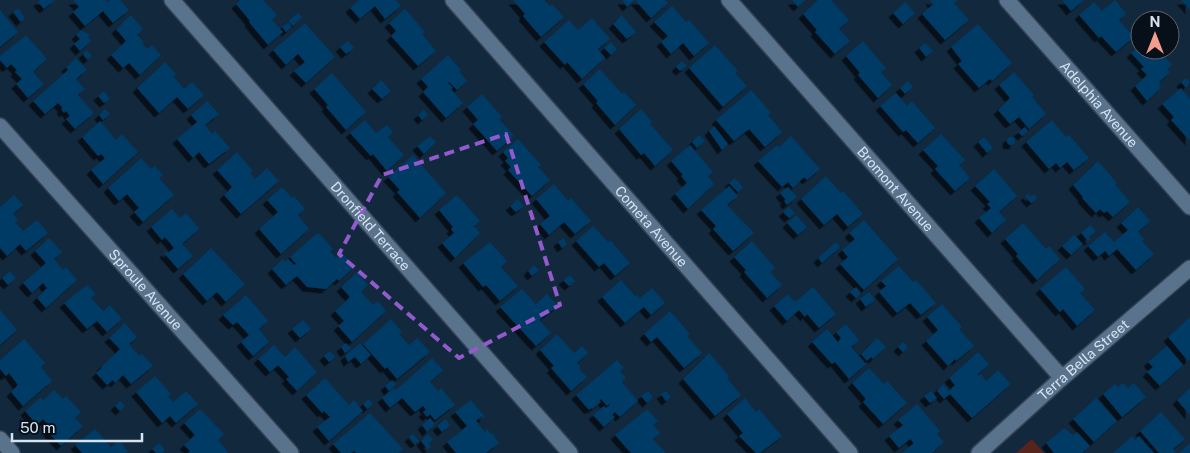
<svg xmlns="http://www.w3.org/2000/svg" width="1190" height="453" viewBox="0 0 1190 453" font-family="'Public Sans',sans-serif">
<defs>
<filter id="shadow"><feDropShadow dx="-4.5" dy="4.5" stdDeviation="0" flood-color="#0009"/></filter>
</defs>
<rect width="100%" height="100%" fill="#11283d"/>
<path fill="#56241c" d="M1032,439L1044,453H1016Z"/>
<path fill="#003a65" filter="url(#shadow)" d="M40,0H55L44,9L38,2Z
M73,0H106L108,2L111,0H120L129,10L113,23L103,11L85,26L73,12L79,7Z
M241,0H263L277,15L272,20L283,32L268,45L249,22L250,21L236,4Z
M359,0H396L401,6L385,19L375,6L360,19L350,8Z
M513,0H544L550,6L552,4L564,17L541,37L523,16L525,14Z
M622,0H665L668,3L651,18L635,0L627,7Z
M792,0H805L798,7Z
M818,0H831L849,20L839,29L850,41L835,54L815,32L817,30L803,14Z
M930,0H958L954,3L969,20L945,40L922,14L933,4Z
M1062,0H1084L1071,11Z
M1115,0L1126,14L1119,20L1134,37L1116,52L1101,36L1099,38L1079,15L1094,2L1102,11Z
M1181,0H1190V10L1186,5Z
M905,2L915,13L903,24L893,13Z
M672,6L686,22L689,20L709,43L694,56L683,43L671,54L661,42L668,36L654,22Z
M18,8L25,18L21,22L13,12Z
M405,9L425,32L422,34L436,51L418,66L391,36L396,31L389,23Z
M0,10L18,32L0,47Z
M298,13L302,17L293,26L288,21Z
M131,15L143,29L137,35L144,42L142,43L147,49L152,45L161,55L140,75L129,63L123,68L111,55L126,41L116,29Z
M622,15L636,32L627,39L613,24Z
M592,18L610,39L598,49L605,58L582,79L567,62L565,65L544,42L569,20L578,30Z
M288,22L292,27L286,32L282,27Z
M305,23L335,57L306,83L294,71L305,62L298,54L286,65L273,50Z
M978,24L1012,63L992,81L990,79L979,88L958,64L962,61L951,47Z
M81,30L90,35L88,37L91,41L80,51L74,44L80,39L76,35Z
M26,35L47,59L33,72L44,84L28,98L16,84L22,79L15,72L17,70L11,64L7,68L0,60V56Z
M348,41L354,48L346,54L340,47Z
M863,41L886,68L881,72L892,85L878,98L858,75L860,73L846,56Z
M611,42L617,49L611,55L604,48Z
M925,43L933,51L926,57L919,48Z
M715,45L738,71L735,73L747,86L723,107L689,68Z
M1140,45V50H1159L1172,65L1167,69L1170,72L1159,82L1161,84L1159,86L1161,88L1147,101L1135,86L1147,75L1141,69L1144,67L1131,53Z
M87,50L92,56L88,60L83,54Z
M448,55L461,70L459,71L467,81L457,90L449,82L448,83L453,88L451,89L463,103L446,118L423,92L428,87L421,79Z
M76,58L87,70L76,79L85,89L78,95L94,113L75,129L66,119L70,116L66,111L64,113L61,109L63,108L58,103L45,114L33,101L68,70L66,67Z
M682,61L687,66L680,71L676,67Z
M165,62L176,74L173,76L184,89L192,82L204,95L188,109L177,97L159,113L137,88Z
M600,69L622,94L624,92L636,105L615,125L596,103L598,101L583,84Z
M1014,72L1034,95L1032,97L1046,114L1029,129L1019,117L1010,124L998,110L1010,98L999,85Z
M332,73L366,112L346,130L326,107L328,105L314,89Z
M1186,78L1190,82L1186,88L1181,82Z
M381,80L391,91L382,99L372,89Z
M908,81L913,87L905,94L900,88Z
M1181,88L1190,99V141L1171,120L1174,117L1162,104Z
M751,90L771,113L768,115L782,132L765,147L749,129L734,141L716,120Z
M104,91L110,99L104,103L98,96Z
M896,93L907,106L912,101L935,128L918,143L906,130L903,132L880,106Z
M482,94L502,117L499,119L514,136L497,151L473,124L478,120L467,107Z
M207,101L219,114L205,125L212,134L215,131L230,148L209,164L199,152L193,158L177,139L197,122L191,115Z
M105,109L110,114L103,120L99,115Z
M641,109L652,122L650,124L673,150L655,166L644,153L641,155L619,129Z
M424,110L428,115L422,120L418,115Z
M365,120L376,133L387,125L393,132L388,137L404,155L387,171L373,154L371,156L350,133Z
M1052,120L1066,137L1069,135L1089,158L1074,170L1067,162L1060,168L1056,163L1049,169L1026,142Z
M100,121L116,140L122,134L138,152L103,184L91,170L105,158L101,154L98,156L82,137Z
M714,126L728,144L722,150L709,131Z
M1025,127L1028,131L1022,136L1018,132Z
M941,134L965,160L959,165L970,178L955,191L935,169L938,166L923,150Z
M699,135L705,141L697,148L692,142Z
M430,136L436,142L424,154L417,146Z
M791,136L820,169L807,180L804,177L793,188L788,182L782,187L758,161L777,145L779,147Z
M984,137L993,148L987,153L978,142Z
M1007 141a4 4 0 1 1 8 0a4 4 0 1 1-8 0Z
M518,139L541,165L538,167L550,180L532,196L508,170L511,167L505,161L508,158L503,152Z
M690,145L713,172L708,176L714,184L688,209L675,194L687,183L681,176L683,175L671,161Z
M237,152L253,171L250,173L255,179L267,168L279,181L241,214L224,195L232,187L217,170Z
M413,155L446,193L420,218L397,192L400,190L388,177Z
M141,158L151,169L155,166L163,175L159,178L174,195L143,222L134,212L139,208L127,194L119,201L108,188Z
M1098,161L1117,183L1115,184L1130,202L1113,217L1107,211L1104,213L1100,209L1096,213L1082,198L1083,197L1073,185Z
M994,169L1017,196L999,212L1006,220L992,233L979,218L991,208L987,204L990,202L975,186Z
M826,176L841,193L843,191L863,214L848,227L837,214L824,225L801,199Z
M735,178L743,187L738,192L729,183Z
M554,184L568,201L571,198L591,221L575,234L564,222L549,235L540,224L550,216L536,199Z
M729,186L738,196L727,205L754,233L733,251L713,229L716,226L701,210Z
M282,187L292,198L294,196L305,209L298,215L309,229L281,254L259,229L278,212L267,200Z
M788,187L797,197L787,205L784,201L786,200L780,193Z
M1028,194L1030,197L1034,194L1037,198L1031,203L1025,196Z
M14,195L23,205L13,214L18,220L15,222L23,231L37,220L48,233L26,251L20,244L7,256L0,248V207Z
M457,195L480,221L474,226L480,233L455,258L442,243L454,233L451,229L453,227L439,210Z
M518,199L524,206L516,212L510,206Z
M789,207L795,213L789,218L783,212Z
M1138,207L1150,221L1138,232L1144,239L1142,241L1154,254L1136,270L1117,249L1109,256L1105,251L1098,257L1088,246L1105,232L1114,242L1128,230L1121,223Z
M172,209L180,218L186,213L199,229L182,244L193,256L178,269L164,253L166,251L168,253L174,248L165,237L162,240L151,227Z
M796,215L807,227L798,235L787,223Z
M864,220L898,259L864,290L840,264L848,257L842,250L855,239L849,233Z
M1023,223L1046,249L1049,246L1060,259L1037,280L1016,256L1018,254L1005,239Z
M1090,225L1096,231L1089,237L1091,239L1088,241L1081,233Z
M593,226L608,242L610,240L630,263L615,276L604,263L599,267L576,241Z
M317,233V235L319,233L333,249L330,251L336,258L342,253L354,267L339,281L337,279L326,289L307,287L297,276L286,285L272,269L283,259L285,262L288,259L294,265L296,264L290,257Z
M1074,235L1083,244L1071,255L1062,246Z
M49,238L62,252L54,259L63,270L66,267L77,280L46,308L37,298L47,288L43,283L32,293L23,283L46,263L35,251Z
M563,238L567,244L562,248L558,242Z
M752,241L775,268L770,272L782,285L767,298L744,272L746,270L734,257Z
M490,242L507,261L501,267L518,286L500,301L486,285L483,287L463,263Z
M836,242L840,247L822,263L818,258Z
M211,248L245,284L226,302L217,292L207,301L183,274Z
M534,265L539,270L532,276L528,271Z
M899,266L913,282L916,280L936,303L921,315L910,303L897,313L879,292L886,286L881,281Z
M1066,267L1085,289L1080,293L1095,310L1077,326L1063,309L1060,312L1040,289Z
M10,271L16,278L8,285L2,278Z
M357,272L368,285L361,292L373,305L378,301L386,311L352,342L338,326L344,321L335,311L350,297L341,287Z
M570,275L575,281L569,286L563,280Z
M621,280L635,296L637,295L640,298L652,288L665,303L651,315L644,307L625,323L602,297Z
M87,285L96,294L91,298L103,311L110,305L122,319L107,332L97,321L87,329L64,303Z
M813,287L836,314L819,328L807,314L805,317L799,310L787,321L774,306L788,294L795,302Z
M856,287L861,293L856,298L850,292Z
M522,289L536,304L547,294L558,306L539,320L551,333L536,346L500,307Z
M869,292L875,300L866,307L860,299Z
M246,295L268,321L259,329L269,342L253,356L241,342L249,335L237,322L233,325L223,315Z
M942,304L962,327L959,329L974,346L956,361L955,359L948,366L926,341L938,330L927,317Z
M0,310L17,330L0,345Z
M670,311L690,334L687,336L702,353L684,368L657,337L651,342L644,334Z
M1190,317V359L1188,361L1168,337Z
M391,319L402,332L399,334L409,345L417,338L430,352L397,379L387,367L385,369L363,344Z
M303,320L311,329L300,338L292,329Z
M125,323L137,337L129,344L139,356L142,354L153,366L131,384L123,375L115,383L113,380L107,385L96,373L102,368L101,367L120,349L109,338Z
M846,324L859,340L851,347L866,364L849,379L835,362L832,364L812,342L827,329L838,342L841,338L836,332Z
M557,334L574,353L582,346L588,353L577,363L581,368L579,369L587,377L571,391L551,368L554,366L540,350Z
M877,338L886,347L873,359L871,357L867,361L861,354Z
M24,339L45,363L41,367L52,381L23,406L11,392L18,385L9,373L6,376L0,369V360Z
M903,342L908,347L903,352L898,347Z
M346,343L351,348L345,353L341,347Z
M360,343L371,355L361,364L355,357L348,362L345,356Z
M274,345L285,357L295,347L317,372L297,391L286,379L289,377L278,365L270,372L258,359Z
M1167,346L1183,365L1160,386L1147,372L1153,367L1148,362Z
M330,351L335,357L329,362L324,356Z
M978,352L989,364L977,375L978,376L981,374L986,381L998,370L1011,384L972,418L950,394L944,399L937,391L943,384L949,391L955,385L949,378Z
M709,353L729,376L727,378L741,395L715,416L683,379Z
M432,358L443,370L430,382L438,391L441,388L455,405L435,420L430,414L427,417L423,412L426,410L423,406L415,412L402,398L390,408L382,398L394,388L396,390Z
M617,360L624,368L620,371L626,378L622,382L638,401L620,417L615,412L612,415L615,417L604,427L593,415L604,406L606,408L610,405L609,404L607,406L601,399L599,400L601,402L592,409L591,408L589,410L576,395Z
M869,368L884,384L887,381L907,403L883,424L863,402L866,399L852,383Z
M155,376L171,394L168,396L173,402L186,391L198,404L176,423L170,416L162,423L136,392Z
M325,378L349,405L354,400L363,411L329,441L317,427L330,417L324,411L322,413L306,395Z
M392,380L396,384L389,391L385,386Z
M1123,383L1128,388L1134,383L1146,397L1122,417L1103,394L1115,384L1118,387Z
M1190,388V415L1177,400Z
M54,390L63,399L66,396L81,412L75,418L83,426L61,446L48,432L52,429L43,419L37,425L25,411L41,397L43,400Z
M648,391L653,397L647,403L641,396Z
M666,391L671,397L666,401L661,394Z
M931,391L937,398L930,403L924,396Z
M745,398L756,412L759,409L782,436L760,453H756L739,436L743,433L727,414Z
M1096,398L1117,421L1094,442L1073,419Z
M369,399L373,404L367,409L363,404Z
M471,400L485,417L483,418L481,416L476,421L485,432L487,429L491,434L492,433L499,443L486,453H456L447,442L467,426L455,412Z
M120,401L125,406L120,411L115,406Z
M917,404L940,431L937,434L944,442L932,453H902L914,443L910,439L899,448L889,436L903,425L898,420Z
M200,409L224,434L218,440L228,452L227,453H188L190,451L184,445L195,435L184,423Z
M647,409L658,421L653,425L660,433L653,439L666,453H631L615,435Z
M1161,412L1185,439L1173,449L1176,452L1174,453H1159L1140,431Z
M370,413L403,449L399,453H356L354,451L351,453H341L333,444Z
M430,418L435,424L427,432L422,425Z
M446,419L450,425L442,432L437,426Z
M1064,428L1073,435L1077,432L1090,446L1082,453H1054L1046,443Z
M95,429L111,447L119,440L128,451L126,453H82L75,445Z
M413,434L419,441L415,444L409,437Z
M428,434L433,440L428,444L431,447L428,450L421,441Z
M1132,436L1135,440L1139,436L1154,453H1113Z
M159,443L165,450L162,453H156L152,449Z
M1190,443V453H1179Z"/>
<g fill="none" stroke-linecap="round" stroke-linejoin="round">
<defs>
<g id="minor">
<path id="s1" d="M172,0L570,453"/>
<path id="s2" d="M453,0L850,453"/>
<path id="s3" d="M729,0L1062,378"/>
<path id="s4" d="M1007,0L1190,207"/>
<path id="s5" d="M0,126L291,453"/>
<path d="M0,439L12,453"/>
<path id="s6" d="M979,453L1062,378L1190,268"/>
</g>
</defs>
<use href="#minor" stroke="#334355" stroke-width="18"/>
<use href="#minor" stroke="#5a738c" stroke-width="15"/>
</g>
<path fill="none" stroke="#925acc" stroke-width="4" stroke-dasharray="10 6" stroke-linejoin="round" d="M506,134L560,305L459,358L339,254L382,175Z"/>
<g text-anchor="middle" stroke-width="4" stroke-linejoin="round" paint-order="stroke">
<g font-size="14" fill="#d6e4f2" stroke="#071019">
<text dy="5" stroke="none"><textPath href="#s4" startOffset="139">Adelphia Avenue</textPath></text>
<text dy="5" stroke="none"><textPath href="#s3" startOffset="252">Bromont Avenue</textPath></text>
<text dy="5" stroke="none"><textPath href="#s1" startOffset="301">Dronfield Terrace</textPath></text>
<text dy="5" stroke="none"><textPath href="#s2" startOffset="301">Cometa Avenue</textPath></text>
<text dy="5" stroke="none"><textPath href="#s5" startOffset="219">Sproule Avenue</textPath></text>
<text dy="5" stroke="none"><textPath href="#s6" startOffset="140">Terra Bella Street</textPath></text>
</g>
</g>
<g transform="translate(1155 35)"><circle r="24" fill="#071019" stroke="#5a6570"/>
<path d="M0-4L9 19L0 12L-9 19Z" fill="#f49d8d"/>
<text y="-8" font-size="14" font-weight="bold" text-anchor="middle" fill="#d6e4f2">N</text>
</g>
<path d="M12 433v8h130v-8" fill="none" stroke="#d6e4f2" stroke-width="2.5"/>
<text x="20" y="433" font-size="15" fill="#d6e4f2" stroke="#071019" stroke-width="4" paint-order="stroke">50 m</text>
</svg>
